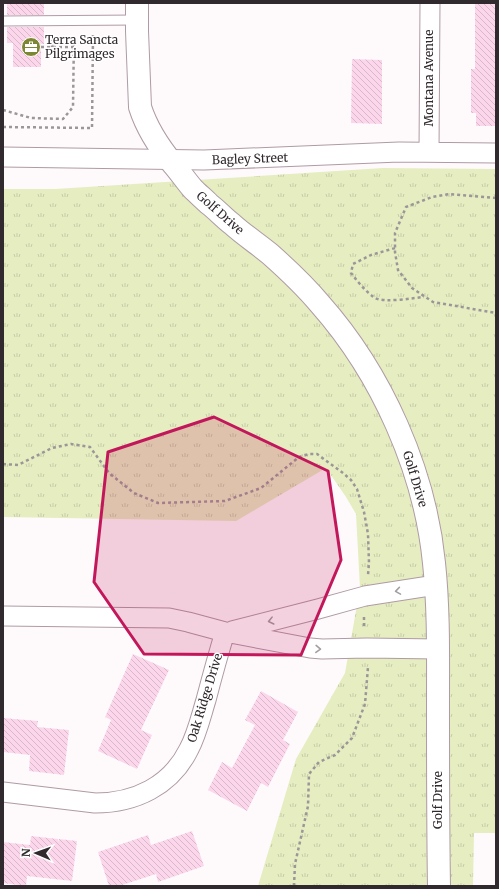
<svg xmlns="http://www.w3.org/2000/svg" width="499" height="889" viewBox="0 0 499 889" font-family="Merriweather,serif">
<defs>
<pattern id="grass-tufts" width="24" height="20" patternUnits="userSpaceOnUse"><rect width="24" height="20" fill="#e6edc1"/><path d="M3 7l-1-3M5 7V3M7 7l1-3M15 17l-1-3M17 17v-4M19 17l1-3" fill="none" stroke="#c6cba6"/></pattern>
<pattern id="building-back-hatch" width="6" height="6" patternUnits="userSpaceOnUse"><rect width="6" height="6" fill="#fcd7ec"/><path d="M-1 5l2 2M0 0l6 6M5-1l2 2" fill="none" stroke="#d8b9cb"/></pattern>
</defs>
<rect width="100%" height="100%" fill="#fefafc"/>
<path fill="url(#grass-tufts)" d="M383,168L496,169V833H474L473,886H258L296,759L345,673L360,588L356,514L346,497L326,468L236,521L3,517V189H55Z"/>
<path fill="url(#building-back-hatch)" d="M7,3H44V15H7Z
M475,3H496V126H476V113H471V69H475Z
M7,27H44V44H41V67H13V43H7Z
M352,59L382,60V124L351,123Z
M133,654L169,670L141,730L152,735L137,769L98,751L111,720L105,717Z
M261,691L298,712L283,740L290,744L268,787L261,783L247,811L208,790L222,762L232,768L255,725L245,720Z
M3,718L38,721L37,727L69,730L64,775L29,771L30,755L3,752Z
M192,831L204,866L158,882L156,874L119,886H109L98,852L148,835L151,845Z
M31,836L58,839V842L59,839L77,841L72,881L27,876L26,886L3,883V842L30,845Z"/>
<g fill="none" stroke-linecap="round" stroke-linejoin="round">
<defs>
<path id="lane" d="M3,21L137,20"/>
<path id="street" d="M429,152L430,3
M3,157L204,160L399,152L496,153
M3,616L169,618L188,622L225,632L310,648L322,649L367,648L438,649
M232,631L318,609L365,596L436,585
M3,792L95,803C135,803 171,786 189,749C197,734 201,716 206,700C212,677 218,655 225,632"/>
<path id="secondary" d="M137,3V31L140,107C147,129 159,147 173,164C180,172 186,181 193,189C198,194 204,199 209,204C217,210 224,218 232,224C244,235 258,244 270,254C288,270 305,286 320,304C382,374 425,471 434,563C439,610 438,658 438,705C438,765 438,826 439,886"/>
</defs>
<use href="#lane" stroke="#ae9ba5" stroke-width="11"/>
<use href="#street" stroke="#ae9ba5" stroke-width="21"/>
<use href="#secondary" stroke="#ae9ba5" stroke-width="24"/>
<path stroke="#9c9699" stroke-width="2.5" stroke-dasharray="3 3" stroke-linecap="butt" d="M41,47H74
M52,47V36
M3,110L31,118L63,119L73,107L74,35
M3,127L92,128L93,35
M496,198L449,194L432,197L406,207L395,233V252L398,270L412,288L433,302L496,313
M395,248L371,255L353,264L351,273C358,282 366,292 375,298C385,303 413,298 424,297
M3,464L18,465L52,448L71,444L90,447L109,473L134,493L158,503L225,501L261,488L299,457L309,454H317L343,473L351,480L357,489L364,512L368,534L369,563L368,575
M364,617V628
M294,886L295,864L308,806L309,774L319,762L335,755L352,738L365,704L368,667"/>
<use href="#lane" stroke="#fff" stroke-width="9"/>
<use href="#street" stroke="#fff" stroke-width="19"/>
<use href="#secondary" stroke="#fff" stroke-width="22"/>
</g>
<defs><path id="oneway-chevron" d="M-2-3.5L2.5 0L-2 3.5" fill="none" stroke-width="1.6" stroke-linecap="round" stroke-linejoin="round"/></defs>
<g stroke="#a29fa0">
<use href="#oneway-chevron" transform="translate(398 591) rotate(171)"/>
<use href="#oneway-chevron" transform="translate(271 621) rotate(166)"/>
<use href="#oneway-chevron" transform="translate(318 649) rotate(2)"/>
</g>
<path fill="#c2185b" fill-opacity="0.2" stroke="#c2185b" stroke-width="3" stroke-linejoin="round" d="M214,417L328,471L341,560L301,655L144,654L94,582L108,452Z"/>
<defs>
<symbol id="office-disc" viewBox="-11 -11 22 22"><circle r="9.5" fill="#7d8632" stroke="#fff"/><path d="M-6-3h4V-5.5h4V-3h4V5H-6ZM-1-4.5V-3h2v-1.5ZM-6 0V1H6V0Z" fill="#fff"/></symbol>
</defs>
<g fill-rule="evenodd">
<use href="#office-disc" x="20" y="36" width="22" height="22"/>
</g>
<g text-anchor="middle" stroke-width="3" stroke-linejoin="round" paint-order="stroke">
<g font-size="12" fill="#30292d" stroke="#fff" text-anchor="start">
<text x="45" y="44">Terra Sancta<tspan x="45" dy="14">Pilgrimages</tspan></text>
</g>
<g font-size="12" fill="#30292d" stroke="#fff">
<text transform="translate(429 78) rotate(-90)" y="4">Montana Avenue</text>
<text transform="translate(250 159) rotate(-2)" y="4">Bagley Street</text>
<text transform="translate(220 213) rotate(41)" y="4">Golf Drive</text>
<text transform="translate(415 479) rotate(73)" y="4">Golf Drive</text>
<text transform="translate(205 698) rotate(-73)" y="4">Oak Ridge Drive</text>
<text transform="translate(438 800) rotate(-90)" y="4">Golf Drive</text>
</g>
</g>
<rect width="499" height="889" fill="none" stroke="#30292d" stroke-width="8"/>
<g transform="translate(36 853) rotate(272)" stroke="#ffffff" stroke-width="3" paint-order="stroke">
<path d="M0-3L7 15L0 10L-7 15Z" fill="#30292d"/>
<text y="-6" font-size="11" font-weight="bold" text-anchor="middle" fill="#30292d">N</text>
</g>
</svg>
